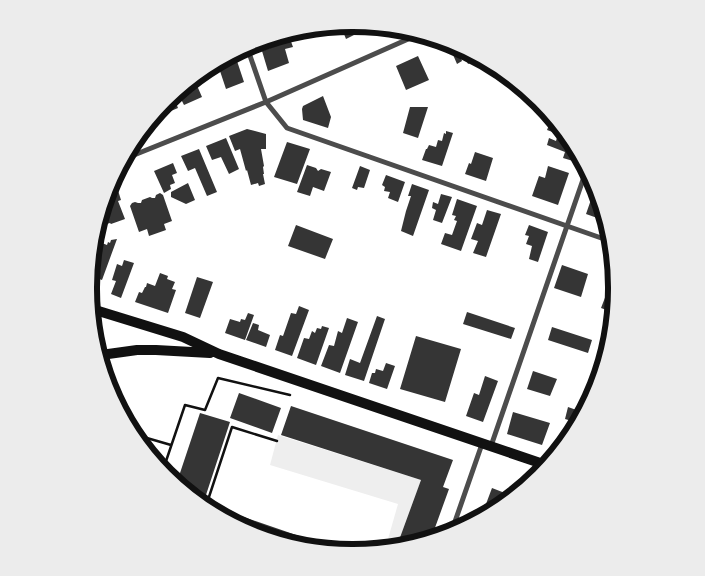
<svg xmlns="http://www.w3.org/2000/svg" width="705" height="576" viewBox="0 0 705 576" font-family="'Work Sans',sans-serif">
<rect width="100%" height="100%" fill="#fff"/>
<path fill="#eee" d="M278,435L421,480L398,543L386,546L398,504L270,465Z"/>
<path fill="#353535" d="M352,24L356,34L346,39L342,29L337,31L336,27Z
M289,36L293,47L285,49L289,63L268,71L262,51L281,44L279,38Z
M448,43L454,44L475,58L476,60L468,64L465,57L461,58L462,61L457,64Z
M235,55L244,82L226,89L219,68L221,67L220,65Z
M418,56L429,80L406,90L396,66Z
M195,81L202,97L184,105L178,93Z
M173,96L178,108L159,116L158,113L166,101Z
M323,96L331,117L328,128L303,120L302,109L303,106Z
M410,107H428L418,138L403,133Z
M551,120H552L575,155L573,161L563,158L565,152L547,145L549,138L556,141L558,134L547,130Z
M247,129L266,134V149H261L264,166L263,167L264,174H263L265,184L259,186L258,183L251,185L247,170L246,171L240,149L235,151L229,136Z
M446,131L453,133L442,166L422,160L426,149H427L429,145L436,147L438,140L442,141L444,133L446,134Z
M226,138L239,169L229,174L221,157L212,160L206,146Z
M287,142L310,149L297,184L274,177Z
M199,149L217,192L207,196L195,168L188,171L181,156Z
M475,152L493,158L486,181L465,174L469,163L471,164Z
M173,163L177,173L172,175L175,183L170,185L171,189L164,193L154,171Z
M307,165L316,168L318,171L321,169L331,172L324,191L313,187L310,196L297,192Z
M360,166L370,170L364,188L358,187L357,190L352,188Z
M548,166L569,173L558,205L532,196L539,176L545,178Z
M386,175L405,182L398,202L388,198L390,192L384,191L385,187L382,185Z
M188,183L195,200L186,204L171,197V192Z
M116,184L121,200L118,201L125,219L111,224L110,223L103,225L102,221L108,187Z
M412,184L429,190L413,236L401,231L406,211L411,196H408Z
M594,191L598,192L603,220L586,214Z
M160,193L163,195L172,221L164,224L166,230L149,236L147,229L139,232L130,206L132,203L135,202L138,203H141L142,200L150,197L152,198H155L156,195Z
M441,194L452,197L442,223L433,220L436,210L432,208L433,202L438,204Z
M457,199L477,206L461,251L441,244L445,233L452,235L457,221L454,220L456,216L452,215Z
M487,210L501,214L486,257L473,253L478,241L471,239L477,223L482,225Z
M296,225L333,239L325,259L288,246Z
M529,225L548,232L538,262L529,259L532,246L526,244L529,236L525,235Z
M117,239L102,280L91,276L97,243H102L107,245L108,242L110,243L111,240Z
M124,260L134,263L121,298L111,294L116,281L112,280L117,264L122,266Z
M562,265L588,274L581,297L554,288Z
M160,273L168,276L167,279L175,282L172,289L176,290L168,313L135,302L139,292L142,293L145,287H146L147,283L155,286Z
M197,277L213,282L200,318L185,313Z
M613,277L615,278L617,288L612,312L601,308Z
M299,306L309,310L292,356L275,350L280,335L283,336L291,313L296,314Z
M467,312L515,328L511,339L463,324Z
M248,313L254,315L245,340L225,333L230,319L240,322L241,319L245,320Z
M377,316L385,319L364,381L345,375L350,359L360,363Z
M347,318L358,322L340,373L321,366L329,345L334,346L338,331L342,333Z
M253,323L259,325L258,330L270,335L266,347L246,340Z
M322,326L329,328L316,365L297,358L304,338L309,339L312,331L315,333L317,328L321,329Z
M552,327L592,340L588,353L548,340Z
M416,336L461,349L445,402L400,389Z
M386,363L395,366L387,389L369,383L372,373H375L376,369L383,371Z
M533,371L557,379L550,396L527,389Z
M485,376L498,381L483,422L466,416L474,393L479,395Z
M239,393L281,408L272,433L230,418Z
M291,406L453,460L443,487L449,489L432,536L398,543L421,480L281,435Z
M568,407L582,412L575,422L565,419Z
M513,412L550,423L542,445L507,434Z
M200,413L230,422L204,501L177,482Z
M561,433L566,434L556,451L555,450Z
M492,488L510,495L483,512Z
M215,507L331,547V548L251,532Z"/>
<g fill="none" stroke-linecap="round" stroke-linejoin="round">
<path stroke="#111" stroke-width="2.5" d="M140,436L171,445
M163,470L185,405L205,410L218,378L290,395
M207,503L232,427L277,441"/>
<path stroke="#4c4c4c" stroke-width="5" d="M247,47L266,102L287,128L607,240
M129,157L266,102L415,36
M491,446L586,171
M451,533L482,444"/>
<path stroke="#111" stroke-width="10" d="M92,309L183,337L219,354L546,465
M101,355L137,350H156L210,353"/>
</g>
<path d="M0 0H705V576H0ZM352 32H353A255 255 0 0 1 608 287V289A255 255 0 0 1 353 544H352A255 255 0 0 1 97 289V287A255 255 0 0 1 352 32Z" fill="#ececec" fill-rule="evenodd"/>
<path fill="none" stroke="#111" stroke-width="6" d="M352 32H353A255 255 0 0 1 608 287V289A255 255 0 0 1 353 544H352A255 255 0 0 1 97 289V287A255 255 0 0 1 352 32Z"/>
</svg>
